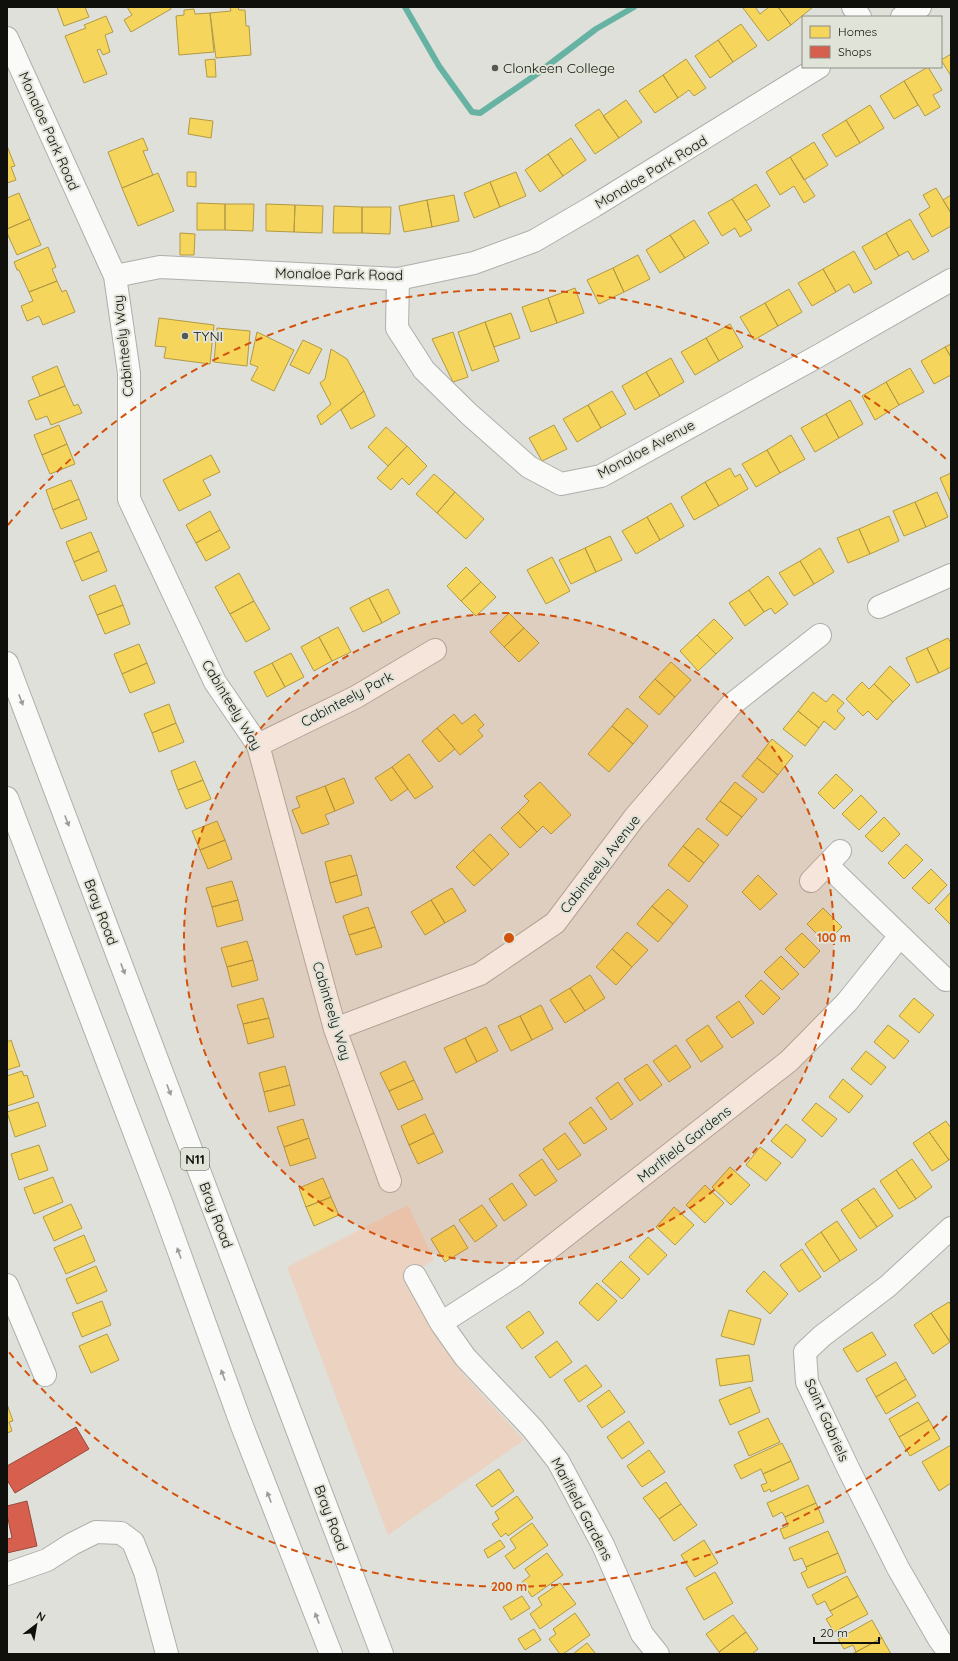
<svg xmlns="http://www.w3.org/2000/svg" width="958" height="1661" viewBox="0 0 958 1661" font-family="Quicksand,sans-serif">
<rect width="100%" height="100%" fill="#dfe0da"/>
<path fill="#ecd2c0" d="M408,1205L434,1260L407,1276L429,1326L464,1375L524,1440L388,1535L287,1267Z"/>
<path fill="#f6d55c" stroke="#b19a44" d="M57,7H85L89,17L64,26Z
M127,7H170L171,9L131,32L124,20L132,15Z
M230,7H238L239,10H245L246,26H249L251,55L216,58L210,13L231,11Z
M745,7H755L760,14L769,7H778L791,25L768,41L743,8Z
M778,7H813L791,25Z
M194,9L195,14L210,13L214,52L179,55L176,16L184,15V10Z
M106,16L113,32L105,35L110,52L103,55L100,49L97,50L107,74L84,83L65,36L86,28L84,25Z
M741,24L757,46L733,62L718,40Z
M718,40L733,62L710,78L695,56Z
M951,54V76L941,60Z
M215,59L216,77H207L205,60Z
M686,59L706,88L694,96L689,90L678,98L663,75Z
M928,67L942,90L933,95L940,107L925,116L904,81Z
M663,75L678,98L655,113L639,91Z
M904,81L918,105L894,119L880,96Z
M626,100L642,122L619,138L603,116Z
M870,105L884,128L860,143L846,120Z
M599,109L619,138L595,154L575,125Z
M190,118L213,121L211,138L188,134Z
M846,120L860,143L836,157L822,135Z
M143,138L148,150L143,151L153,175L122,188L108,152Z
M571,138L586,160L563,176L548,154Z
M814,142L828,165L804,180L790,157Z
M7,146L15,166L11,167L16,180L7,183Z
M548,154L563,176L540,192L525,170Z
M790,157L815,196L804,203L794,186L780,195L766,172Z
M187,172H196V187L187,186Z
M516,172L526,196L500,207L490,182Z
M158,173L174,211L138,226L122,188Z
M490,182L500,207L474,218L464,193Z
M756,184L770,206L746,221L732,199Z
M936,188L951,213V226L932,237L919,214L930,207L923,195Z
M19,193L30,219L7,229V198Z
M454,195L459,221L432,227L427,200Z
M951,195V213L943,200Z
M732,199L752,230L740,237L735,228L722,236L708,213Z
M427,200L432,227L404,232L399,206Z
M197,203L225,204V230H197Z
M225,204H254L253,231L225,230Z
M266,204L295,205L294,232L266,231Z
M295,205L323,206L322,233L294,232Z
M334,206L362,207V233H333Z
M362,207H391L390,234L362,233Z
M30,219L41,245L17,255L7,233V229Z
M910,219L929,251L913,260L908,251L899,256L886,233Z
M694,220L709,243L685,258L670,235Z
M180,233L195,234L194,255H180Z
M886,233L899,256L875,270L862,247Z
M670,235L685,258L660,273L646,250Z
M48,247L56,267L52,269L57,281L29,292L19,270H17L14,262Z
M854,251L872,283L854,293L849,284L836,292L823,269Z
M638,255L650,279L624,292L613,268Z
M613,268L624,292L599,304L587,280Z
M823,269L836,292L812,306L798,283Z
M57,281L62,292L66,290L75,312L43,325L39,316L27,321L21,306L33,301L29,292Z
M575,288L584,313L557,323L548,298Z
M789,289L802,312L778,326L765,303Z
M548,298L557,323L531,332L522,307Z
M765,303L778,326L754,340L740,317Z
M511,313L520,338L494,347L485,322Z
M159,318L214,325L210,364L164,358L166,347L155,346Z
M485,322L499,361L472,371L458,332Z
M730,324L743,347L719,361L706,338Z
M217,328L250,331L247,366L214,362Z
M257,332L294,350L274,391L251,380L258,367L250,364Z
M453,332L468,377L453,382L432,339Z
M706,338L719,361L695,375L681,352Z
M303,340L322,349L309,374L290,365Z
M951,344V357L945,347Z
M945,347L951,357V375L934,384L921,361Z
M331,349L347,359L364,391L321,425L317,416L331,404L320,383L325,379Z
M671,358L684,382L660,396L646,372Z
M57,366L65,386L40,396L32,377Z
M910,368L924,392L899,405L886,382Z
M646,372L660,396L635,410L622,386Z
M886,382L899,405L875,420L862,396Z
M65,386L74,406L78,404L82,413L51,425L47,416L36,420L28,401Z
M364,391L375,416L351,429L341,410Z
M612,391L626,414L601,428L588,405Z
M850,400L863,424L839,438L826,414Z
M588,405L601,428L577,442L563,419Z
M826,414L839,438L815,452L801,428Z
M59,425L67,444L42,455L34,435Z
M554,425L567,449L542,461L529,438Z
M386,427L407,446L388,466L368,447Z
M791,435L805,459L780,473L767,450Z
M67,444L75,464L50,474L42,455Z
M407,446L427,466L409,485L402,478L391,490L377,478Z
M767,450L780,473L756,487L742,464Z
M211,455L220,472L203,480L211,495L179,511L163,480Z
M730,468L735,477L740,474L748,489L719,506L705,482Z
M951,473V503L940,478Z
M434,474L455,492L437,513L416,494Z
M71,480L79,499L53,510L46,490Z
M705,482L719,506L694,520L681,497Z
M455,492L484,519L466,539L437,513Z
M937,492L948,517L926,527L915,502Z
M79,499L87,519L61,529L53,510Z
M915,502L926,527L904,536L893,511Z
M671,503L684,526L660,540L647,517Z
M210,511L220,530L196,543L186,525Z
M889,516L899,541L870,554L859,529Z
M647,517L660,540L636,554L622,531Z
M859,529L870,554L848,563L837,538Z
M220,530L230,548L206,561L196,543Z
M91,532L99,551L74,562L66,542Z
M610,536L622,560L596,572L585,548Z
M585,548L596,572L571,584L559,560Z
M820,548L834,572L814,584L800,561Z
M99,551L107,571L82,581L74,562Z
M552,557L570,591L546,604L527,570Z
M800,561L814,584L794,596L779,573Z
M466,567L481,582L461,601L447,586Z
M239,573L254,601L230,614L215,587Z
M768,576L788,604L775,614L771,608L764,612L749,590Z
M481,582L496,597L476,616L461,601Z
M115,585L123,605L97,615L89,596Z
M388,589L400,613L382,623L369,598Z
M749,590L764,612L745,626L729,603Z
M369,598L382,623L363,632L350,608Z
M254,601L270,629L246,642L230,614Z
M123,605L130,624L105,634L97,615Z
M509,613L524,628L504,647L490,632Z
M714,619L733,638L716,654L697,635Z
M338,627L351,652L332,661L319,637Z
M524,628L539,643L519,662L504,647Z
M697,635L716,654L698,671L680,651Z
M319,637L332,661L314,671L301,647Z
M948,638L951,643V667L939,673L927,648Z
M139,644L147,663L122,674L114,654Z
M927,648L939,673L917,683L906,658Z
M291,653L304,677L285,687L272,663Z
M671,662L691,680L675,697L655,679Z
M147,663L155,683L130,693L122,674Z
M272,663L285,687L267,697L254,672Z
M890,666L910,685L893,702L874,684Z
M655,679L675,697L659,715L639,697Z
M862,682L869,689L874,684L893,702L877,720L868,711L863,716L846,699Z
M813,692L826,702L833,694L844,703L837,711L845,718L835,730L824,721L819,728L798,711Z
M169,704L176,723L152,733L144,714Z
M627,708L648,726L633,744L612,726Z
M798,711L819,728L805,746L783,729Z
M454,714L462,724L475,714L484,725L478,730L483,736L460,755L437,728Z
M176,723L184,742L159,752L152,733Z
M612,726L633,744L609,772L588,754Z
M437,728L455,749L439,762L422,741Z
M772,739L793,756L778,775L757,758Z
M409,754L433,787L415,799L392,767Z
M757,758L778,775L763,793L742,776Z
M195,761L203,780L178,790L171,771Z
M392,767L408,789L391,801L375,778Z
M836,774L853,790L834,809L818,793Z
M344,778L354,803L335,811L325,786Z
M203,780L211,799L186,809L178,790Z
M540,782L571,815L551,834L543,826L537,832L518,812L529,801L524,796Z
M735,782L757,799L742,817L720,801Z
M325,786L335,811L325,815L329,824L302,834L292,810L300,807L296,797Z
M861,795L877,812L859,830L842,814Z
M720,801L742,817L727,836L706,819Z
M518,812L537,832L520,848L501,828Z
M884,817L900,834L882,852L865,836Z
M217,821L225,840L200,850L192,831Z
M698,828L719,845L704,863L683,846Z
M490,834L509,854L492,870L473,850Z
M225,840L232,859L208,869L200,850Z
M906,844L923,860L904,879L888,863Z
M683,846L704,863L689,882L668,865Z
M473,850L492,870L474,886L456,867Z
M351,855L357,875L330,883L325,862Z
M931,869L947,885L929,904L912,888Z
M357,875L362,895L336,903L330,883Z
M758,875L777,894L760,910L742,892Z
M232,881L238,900L212,907L206,888Z
M452,888L466,911L445,923L431,900Z
M668,889L688,906L673,924L652,906Z
M951,892V925L935,909Z
M238,900L243,920L217,927L212,907Z
M431,900L445,923L425,935L411,912Z
M652,906L673,924L658,942L637,924Z
M368,907L375,927L349,935L343,916Z
M823,908L842,927L826,943L807,924Z
M375,927L382,947L356,955L349,935Z
M627,932L648,950L632,967L612,949Z
M802,933L820,951L804,968L785,949Z
M247,941L253,960L227,967L221,948Z
M612,949L632,967L616,985L596,967Z
M781,956L799,974L782,990L764,972Z
M253,960L258,980L232,987L227,967Z
M590,975L605,998L585,1011L570,988Z
M761,980L780,998L763,1015L745,996Z
M570,988L585,1011L565,1023L550,1000Z
M263,998L269,1018L243,1024L237,1005Z
M914,998L934,1015L919,1033L899,1016Z
M739,1001L754,1023L732,1038L716,1017Z
M541,1005L553,1029L532,1040L520,1016Z
M520,1016L532,1040L511,1051L498,1026Z
M269,1018L274,1037L248,1044L243,1024Z
M708,1025L723,1047L701,1062L686,1040Z
M888,1025L909,1041L894,1059L874,1042Z
M486,1027L498,1051L477,1062L465,1038Z
M465,1038L477,1062L456,1073L444,1048Z
M11,1040L20,1066L7,1070V1042Z
M676,1045L691,1067L669,1082L653,1061Z
M866,1051L886,1067L871,1085L851,1069Z
M405,1061L414,1080L389,1091L380,1073Z
M647,1064L662,1085L640,1101L624,1079Z
M285,1066L290,1085L264,1092L259,1073Z
M22,1071L24,1076L27,1075L34,1097L7,1106V1076Z
M843,1079L863,1096L849,1113L829,1097Z
M414,1080L423,1099L398,1110L389,1091Z
M618,1082L633,1104L611,1120L596,1098Z
M290,1085L295,1105L269,1112L264,1092Z
M38,1102L46,1126L15,1137L7,1112Z
M816,1103L837,1119L822,1137L802,1120Z
M591,1107L607,1129L584,1144L569,1123Z
M425,1114L434,1133L409,1145L401,1126Z
M303,1119L309,1138L284,1147L277,1127Z
M946,1121L951,1128V1159L949,1160L929,1132Z
M786,1124L806,1140L792,1158L771,1141Z
M929,1132L949,1160L932,1171L913,1143Z
M434,1133L443,1152L418,1164L409,1145Z
M565,1133L581,1155L558,1170L543,1149Z
M309,1138L316,1158L290,1166L284,1147Z
M39,1145L48,1170L19,1180L11,1154Z
M760,1147L781,1163L766,1181L746,1165Z
M542,1159L557,1181L535,1196L519,1175Z
M912,1159L932,1187L916,1199L896,1170Z
M730,1167L750,1185L731,1205L712,1187Z
M896,1170L916,1199L899,1209L880,1181Z
M53,1177L63,1202L34,1214L24,1188Z
M323,1178L331,1197L306,1207L299,1188Z
M512,1183L527,1205L504,1221L489,1199Z
M705,1185L724,1203L705,1223L686,1205Z
M874,1188L893,1216L877,1227L857,1199Z
M331,1197L339,1215L314,1226L306,1207Z
M857,1199L877,1227L860,1239L841,1210Z
M71,1204L82,1228L54,1241L43,1217Z
M482,1205L497,1226L475,1242L459,1220Z
M674,1207L694,1225L675,1245L656,1227Z
M837,1221L857,1250L840,1261L821,1232Z
M454,1225L468,1248L445,1262L431,1239Z
M821,1232L840,1261L824,1272L805,1244Z
M84,1235L95,1261L66,1274L54,1248Z
M648,1237L667,1255L648,1275L629,1257Z
M802,1249L821,1277L799,1292L780,1265Z
M621,1261L640,1279L622,1299L602,1281Z
M96,1266L107,1291L77,1304L66,1279Z
M764,1271L788,1294L770,1314L746,1291Z
M597,1283L617,1301L598,1321L579,1303Z
M102,1301L111,1325L82,1337L72,1313Z
M949,1302L951,1305L950,1342L931,1313Z
M729,1310L761,1319L754,1345L721,1336Z
M529,1311L544,1333L522,1349L506,1327Z
M931,1313L950,1342L933,1354L914,1325Z
M872,1332L886,1355L857,1372L843,1349Z
M107,1334L119,1360L91,1373L79,1346Z
M557,1341L572,1362L550,1378L535,1357Z
M749,1355L753,1381L720,1386L716,1359Z
M896,1362L906,1379L876,1397L866,1379Z
M586,1365L602,1386L579,1402L564,1380Z
M906,1379L916,1396L886,1414L876,1397Z
M750,1387L760,1412L730,1425L719,1400Z
M609,1390L625,1412L602,1428L587,1406Z
M918,1402L929,1420L899,1437L889,1419Z
M7,1404L13,1421L9,1422L12,1431L7,1433Z
M768,1418L780,1442L749,1456L738,1432Z
M929,1420L940,1439L910,1456L899,1437Z
M629,1421L644,1443L622,1459L607,1437Z
M782,1443L791,1461L763,1474L761,1469L741,1479L734,1465Z
M951,1445V1483L939,1491L922,1462Z
M649,1450L665,1472L642,1487L627,1466Z
M791,1461L799,1479L771,1492L770,1489L764,1492L761,1485L767,1483L763,1474Z
M499,1469L514,1491L492,1507L476,1485Z
M666,1482L681,1504L659,1519L643,1498Z
M808,1485L816,1503L785,1517L782,1512L773,1517L767,1503Z
M517,1496L533,1518L508,1536L506,1533L501,1537L492,1524L499,1519L495,1512Z
M816,1503L824,1522L784,1539L780,1529L788,1526L785,1517Z
M681,1504L697,1525L674,1541L659,1519Z
M532,1523L548,1545L514,1569L505,1556L516,1548L510,1539Z
M828,1531L838,1553L806,1567L802,1558L794,1561L789,1548Z
M500,1540L505,1547L488,1558L484,1550Z
M704,1540L718,1563L695,1577L681,1555Z
M547,1553L563,1575L532,1597L522,1582L530,1576L525,1569Z
M838,1553L846,1572L808,1588L801,1573L807,1570L806,1567Z
M715,1572L733,1603L704,1620L686,1588Z
M847,1576L858,1596L830,1611L825,1601L817,1605L812,1595Z
M560,1583L576,1604L540,1629L530,1614L542,1605L538,1598Z
M522,1596L530,1608L511,1620L503,1607Z
M858,1596L868,1614L834,1632L826,1619L833,1615L830,1611Z
M575,1613L590,1635L563,1654H560L549,1639L556,1634L553,1629Z
M733,1615L746,1632L719,1652L706,1634Z
M872,1620L882,1638L856,1652L853,1645L844,1649L838,1639Z
M534,1629L541,1640L525,1650L518,1639Z
M746,1632L758,1649L752,1654H721L719,1652Z
M882,1638L891,1654H852L856,1652Z
M587,1643L596,1654H573Z"/>
<path fill="#d6604d" stroke="#9a4839" d="M76,1427L89,1449L15,1493L7,1480V1466Z
M27,1501L37,1546L7,1553V1539L12,1538L7,1514V1506Z"/>
<g fill="none" stroke-linecap="round" stroke-linejoin="round">
<path stroke="#66b2a3" stroke-width="6" d="M405,7L439,66L472,112L480,113L534,76L596,29L634,7"/>
<defs>
<path id="minor" d="M853,7L860,17
M902,17L920,7
M7,38L115,276L129,373V499L215,682L258,745L335,1029L390,1181
M115,276L160,267L398,279L474,263L534,241L594,206L819,67
M398,279L397,328L424,370L469,414L529,467L561,484L601,476L820,355L951,280
M879,607L951,575
M258,745L356,697L435,650
M827,865L946,980
M811,881L840,851
M335,1029L480,974L555,923L634,818L731,705L820,635
M415,1276L441,1323L465,1357L533,1429L558,1461L603,1545L642,1634L658,1654
M7,1285L45,1375
M441,1323L514,1276L789,1061L847,1002L900,936
M7,1574L47,1560L72,1544L96,1532L121,1533L133,1542L145,1572L167,1654
M950,1654L939,1639L898,1568L848,1468L807,1382L805,1352L822,1336L888,1286L951,1228"/>
<path id="highway" d="M7,663L382,1654
M7,798L162,1205L242,1426L331,1654"/>
</defs>
<use href="#minor" stroke="#aeaeaa" stroke-width="24"/>
<use href="#highway" stroke="#aeaeaa" stroke-width="24"/>
<use href="#minor" stroke="#fafaf9" stroke-width="22"/>
<use href="#highway" stroke="#fafaf9" stroke-width="22"/>
</g>
<defs><path id="oneway-solid" d="M-6-.8H1V-3.2L6.5 0L1 3.2V.8H-6Z"/></defs>
<g fill="#9c9c9a">
<use href="#oneway-solid" transform="translate(21 700) rotate(69)"/>
<use href="#oneway-solid" transform="translate(67 821) rotate(69)"/>
<use href="#oneway-solid" transform="translate(123 969) rotate(69)"/>
<use href="#oneway-solid" transform="translate(169 1090) rotate(69)"/>
<use href="#oneway-solid" transform="translate(179 1253) rotate(-110)"/>
<use href="#oneway-solid" transform="translate(223 1375) rotate(-110)"/>
<use href="#oneway-solid" transform="translate(269 1497) rotate(-111)"/>
<use href="#oneway-solid" transform="translate(317 1618) rotate(-111)"/>
</g>
<circle cx="509" cy="938" r="325" fill="#d2520c" fill-opacity=".12"/>
<g fill="none" stroke="#d2520c" stroke-width="2" stroke-dasharray="7 5">
<circle cx="509" cy="938" r="325"/>
<path d="M947 1416A649 649 0 0 1 8 1351M8 525A649 649 0 0 1 947 460"/>
</g>
<g fill="#585853" stroke="#e0e3d7" stroke-width="1.5">
<circle cx="495" cy="68" r="4"/>
<circle cx="185" cy="336" r="4"/>
</g>
<g text-anchor="middle" stroke-width="4" stroke-linejoin="round" paint-order="stroke">
<rect fill="#e0e3d7" stroke="#4e4f48" stroke-width="1" x="181" y="1148" width="28" height="22" rx="3"/>
<g font-size="13" font-weight="bold" fill="#0f0f0b">
<text x="195" y="1164">N11</text>
</g>
<g font-size="14" fill="#0f0f0b" stroke="#e0e3d7" text-anchor="start">
<text x="503" y="73">Clonkeen College</text>
<text x="193" y="341">TYNI</text>
</g>
<g font-size="14" fill="#0f0f0b" stroke="#e0e3d7">
<text transform="translate(49 131) rotate(66)" y="5">Monaloe Park Road</text>
<text transform="translate(651 172) rotate(-31)" y="5">Monaloe Park Road</text>
<text transform="translate(339 274) rotate(1)" y="5">Monaloe Park Road</text>
<text transform="translate(123 346) rotate(-96)" y="5">Cabinteely Way</text>
<text transform="translate(646 449) rotate(-28)" y="5">Monaloe Avenue</text>
<text transform="translate(347 699) rotate(-28)" y="5">Cabinteely Park</text>
<text transform="translate(232 705) rotate(59)" y="5">Cabinteely Way</text>
<text transform="translate(600 864) rotate(-52)" y="5">Cabinteely Avenue</text>
<text transform="translate(101 912) rotate(69)" y="5">Bray Road</text>
<text transform="translate(332 1011) rotate(73)" y="5">Cabinteely Way</text>
<text transform="translate(684 1144) rotate(-38)" y="5">Marlfield Gardens</text>
<text transform="translate(216 1215) rotate(69)" y="5">Bray Road</text>
<text transform="translate(827 1420) rotate(66)" y="5">Saint Gabriels</text>
<text transform="translate(582 1509) rotate(62)" y="5">Marlfield Gardens</text>
<text transform="translate(331 1518) rotate(69)" y="5">Bray Road</text>
</g>
</g>
<circle cx="509" cy="938" r="6" fill="#d2520c" stroke="#e0e3d7" stroke-width="2"/>
<g font-size="12" text-anchor="middle" font-weight="bold" fill="#d2520c" stroke="#e0e3d7" stroke-width="4" stroke-linejoin="round" paint-order="stroke">
<text x="834" y="942">100 m</text>
<text x="509" y="1591">200 m</text>
</g>
<rect width="958" height="1661" fill="none" stroke="#0f0f0b" stroke-width="16"/>
<rect x="802" y="16" width="140" height="52" fill="#e0e3d7" stroke="#8c8e85"/>
<rect x="810" y="26" width="20" height="12" fill="#f6d55c" stroke="#8c8e85"/>
<text x="838" y="36" font-size="12" fill="#0f0f0b">Homes</text>
<rect x="810" y="46" width="20" height="12" fill="#d6604d" stroke="#8c8e85"/>
<text x="838" y="56" font-size="12" fill="#0f0f0b">Shops</text>
<g transform="translate(36 1625) rotate(31)" stroke="#e0e3d7" stroke-width="3" paint-order="stroke">
<path d="M0-3L7 15L0 10L-7 15Z" fill="#0f0f0b"/>
<text y="-6" font-size="11" font-weight="bold" text-anchor="middle" fill="#0f0f0b">N</text>
</g>
<path d="M814 1637v6h65v-6" fill="none" stroke="#0f0f0b" stroke-width="2"/>
<text x="820" y="1637" font-size="12" fill="#0f0f0b" stroke="#e0e3d7" stroke-width="3" paint-order="stroke">20 m</text>
</svg>
